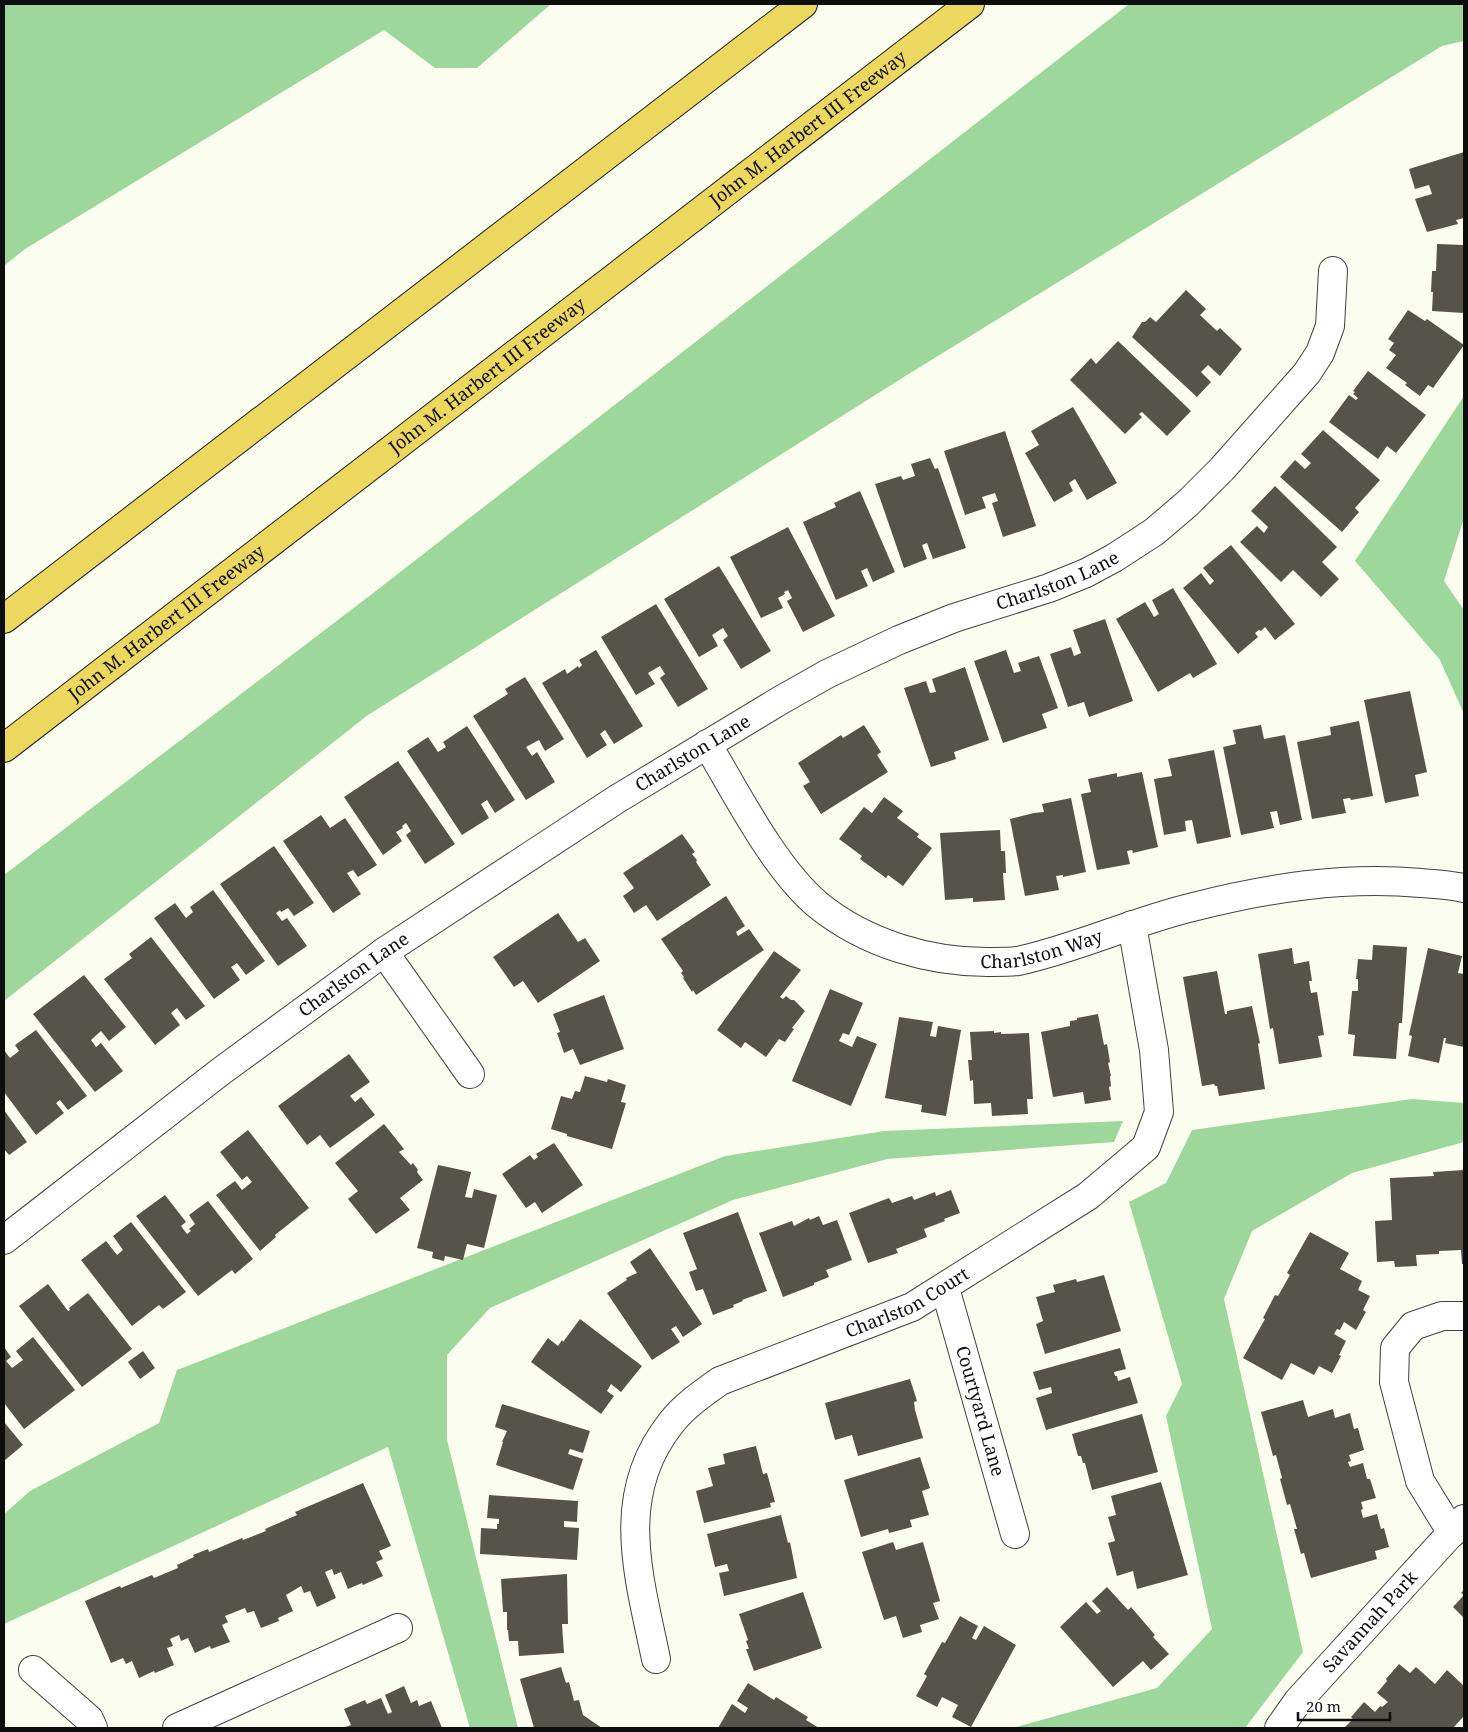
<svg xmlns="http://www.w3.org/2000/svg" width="1468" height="1732" viewBox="0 0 1468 1732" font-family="'Noto Serif',serif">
<rect width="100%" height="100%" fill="#fbfeef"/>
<path fill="#9ed79b" d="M4,4H551L477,68H435L384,30L25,249L4,266Z
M1129,4H1464V41L1442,46L907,375L368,715L4,1001V875L381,587Z
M1464,396V518L1444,581L1464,610V714L1440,660L1355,561Z
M1412,1099L1464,1103V1142L1352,1173L1252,1231L1224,1299L1303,1652L1245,1728H1012L1157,1688L1212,1629L1166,1416L1182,1384L1129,1202L1166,1183L1192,1130Z
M1123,1121L1114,1142L887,1159L733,1200L490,1308L447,1355V1440L518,1728H470L388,1447L4,1624V1514L30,1491L159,1423L177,1370L725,1156L884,1131Z"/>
<path fill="#56534b" d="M1464,152V218L1456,220L1458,224L1427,232L1415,199L1432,194L1429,185L1415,189L1409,169Z
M1437,244L1464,245V313L1432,311L1433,292H1431L1432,271H1436Z
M1186,290L1206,309L1200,315L1217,331L1220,328L1242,349L1220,376L1208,365L1201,372L1211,382L1197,397L1132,337L1142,322H1145L1150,317L1156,322Z
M1408,310L1425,321L1427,319L1464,345L1433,388L1428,385L1420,396L1405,385L1407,383L1386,368L1396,355L1389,350L1394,343L1388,339Z
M1118,341L1191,411L1167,436L1142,412L1139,414L1142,417L1125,434L1070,380L1091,358L1096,364Z
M1368,371L1426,415L1396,453L1387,446L1378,459L1329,422L1349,395L1356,400L1358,398L1353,394L1355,392L1353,391Z
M1073,407L1117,483L1087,500L1075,479L1069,483L1073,491L1054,502L1025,453L1039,445L1031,431Z
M1323,430L1380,480L1355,508L1359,512L1342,532L1280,477L1295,460L1305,469L1311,463L1301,454Z
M1005,431L1036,526L1003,537L992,503L998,501L995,493L982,497L986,508L965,515L944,451Z
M930,458L935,469L938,468L966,548L933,559L927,543L922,545L927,559L904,568L875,484L901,476L903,480L915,476L911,464Z
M1275,486L1337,547L1322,562L1339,579L1321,597L1293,570L1281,582L1240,542L1257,526L1264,533L1268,527L1251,511Z
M860,491L895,572L873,582L867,568L861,571L868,586L836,600L803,522L836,507L834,503Z
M788,527L835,616L803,632L787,601L792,598L788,590L784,592L785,594L778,598L783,608L761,618L730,557Z
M1231,545L1295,624L1275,640L1265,627L1261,631L1259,630L1255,633L1258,637L1238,654L1183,588L1201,573L1210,585L1214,581L1203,568Z
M719,566L771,651L741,669L723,640L728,636L723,628L712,635L718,646L699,657L664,599Z
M1173,588L1217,664L1193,678L1190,673L1158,692L1116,619L1145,602L1154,617L1159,614L1152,600Z
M656,604L708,689L678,707L660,678L665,674L660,666L648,673L655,684L636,695L601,637Z
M1105,619L1133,701L1089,717L1084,702L1068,707L1050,654L1071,647L1074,656L1081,653L1073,630Z
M596,650L643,726L614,744L605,730L600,734L607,745L587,758L542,683L565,669L567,674L578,666L579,668L582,665L579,660Z
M1006,650L1014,673L1021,671L1018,663L1039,656L1058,708L1042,714L1047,728L1003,743L974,661Z
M965,667L989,740L954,752L956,759L931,767L904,688L926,681L930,693L936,692L932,679Z
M525,677L564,739L545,751L539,740L526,747L532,756L537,752L555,782L526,800L473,716L508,694L505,689Z
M1410,691L1427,772L1415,775L1419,796L1385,803L1364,700Z
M1359,721L1373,796L1351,800L1350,798L1343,799L1346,813L1312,819L1297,742L1331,735L1330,727Z
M864,725L881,752L877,755L888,772L821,814L803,786L810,782L798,763L841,735L843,738Z
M1261,725L1264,739L1285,735L1302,820L1280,825L1277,811L1270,812L1274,828L1241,835L1223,747L1236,744L1233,730Z
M467,726L515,800L495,813L487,800L481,804L489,818L462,835L407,751L428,737L438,752L446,747L443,742Z
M1214,750L1231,837L1197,844L1192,820L1185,821L1186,831L1164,835L1154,779L1172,776L1168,759Z
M398,761L455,844L425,864L406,835L411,831L406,823L402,826L403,828L396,832L402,841L383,855L344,797Z
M1142,772L1158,847L1133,853L1132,850L1127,851L1130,864L1097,870L1081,794L1091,792L1088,779L1117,773V777Z
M884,797L903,811L897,818L919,834L917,837L932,848L903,886L888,875L886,878L860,859L862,856L839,839L864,807L872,813Z
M1071,798L1086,872L1063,877V875L1056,876L1059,890L1025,896L1010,819L1034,813L1044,812L1042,804Z
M321,815L330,828L345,818L377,865L358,877L353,870L347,873L361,894L333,913L283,841Z
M1000,830L1001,851H1005L1006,873H1003L1005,900L973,902V898L945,900L940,833Z
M682,834L695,852L692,854L697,860L696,862L711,885L657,921L646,905L634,913L623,896L634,888L623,873Z
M274,846L314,903L294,916L288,908L281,912L280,910L276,913L282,921L287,918L307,946L278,966L220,884Z
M213,890L265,961L246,975L237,963L231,967L240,980L214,999L154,918L175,903L186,918L193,912L190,907Z
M726,896L745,926L736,932L738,936L749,929L764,950L696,995L693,990L692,992L683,978L684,977L681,973L683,971L661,939Z
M558,913L578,942L585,938L600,961L538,1003L523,981L514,987L493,957Z
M151,937L205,1006L186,1020L177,1008L171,1013L180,1025L155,1045L104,979L132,958L129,954Z
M1373,945L1407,947L1402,1023H1399L1396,1059L1353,1056L1355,1035L1348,1034L1352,991H1358V979H1356L1358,959L1372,960Z
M1292,948L1294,964L1309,961L1312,981H1309L1311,993L1317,992L1324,1035L1318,1036L1322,1057L1279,1064L1273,1028L1270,1029L1258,954Z
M1428,948L1462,956L1458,973L1464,974V1047L1445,1043L1446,1038H1444L1439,1063L1408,1056L1412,1036L1409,1035Z
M774,951L801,970L780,997L783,999L786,996L791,1000H794L805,1011L792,1028L794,1029L785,1042L779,1039L766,1057L745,1042L741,1048L717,1030Z
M1217,971L1225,1014H1227V1011L1252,1006L1260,1043L1258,1044L1265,1089L1219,1096L1217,1086H1215L1214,1084L1202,1086L1183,977Z
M84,975L126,1027L109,1041L101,1031L91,1040L96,1047L101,1043L123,1071L95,1092L33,1014Z
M830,989L863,1003L849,1035L843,1033L839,1041L852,1047L857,1036L877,1044L851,1106L792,1081Z
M604,995L624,1049L580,1065L573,1049L564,1053L557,1033L560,1032L553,1014Z
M1098,1014L1104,1045L1107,1044L1110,1062L1108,1063L1111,1076H1110L1111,1086L1109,1087L1111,1100L1085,1104L1083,1092L1053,1097L1041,1032L1070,1026V1021L1077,1020V1018Z
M899,1017L933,1022L930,1036L936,1037L938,1026L961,1030L946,1116L921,1112L922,1105L885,1098Z
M36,1030L87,1096L68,1110L60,1100L56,1103L64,1113L36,1135L4,1092V1050L10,1058L19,1051L15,1045Z
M994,1031V1033L1001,1032V1034L1029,1033L1033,1099H1027L1028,1114L992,1116L991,1103L974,1104L973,1080L970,1081L968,1060H972L970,1032Z
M349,1054L370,1082L350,1096L355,1102L361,1097L375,1115L330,1148L320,1135L307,1145L278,1106Z
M585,1076L607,1082L608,1079L626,1085L621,1102L626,1103L612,1149L567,1136V1134L551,1129L561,1096L572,1099L575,1091L580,1092Z
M4,1110L27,1142L9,1155L4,1149Z
M384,1124L404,1149L399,1152L411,1165L413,1163L418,1170L417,1172L423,1180L400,1198L410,1210L376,1234L348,1199L358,1191L335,1163Z
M248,1130L309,1208L275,1235L276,1237L260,1251L216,1195L235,1181L242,1190L252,1182L247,1176L242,1180L220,1152Z
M554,1143L583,1185L542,1213L535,1202L526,1208L502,1174L530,1155L534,1160L538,1157L536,1154Z
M438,1165L471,1172L465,1197L472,1198L474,1189L497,1195L484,1248L467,1244L463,1260L445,1256L444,1261L432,1258L433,1252L417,1248Z
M1464,1170V1264H1462L1461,1250L1439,1251V1254L1416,1255L1417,1266L1395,1267L1394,1261L1377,1262L1375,1221L1392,1220L1390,1178L1434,1176L1433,1172Z
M951,1190L960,1213L944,1219L945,1221L924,1229L927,1237L896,1249L898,1253L868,1263L849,1213L889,1198L892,1203L912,1196L914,1200L935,1192L936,1196Z
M165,1195L186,1222L181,1226L187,1234L191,1231L189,1229L195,1224L189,1215L208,1201L253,1259L235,1274L232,1270L198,1296L136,1216Z
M738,1212L767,1291L742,1300L743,1301L733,1305L734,1307L713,1315L703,1289L696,1291L689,1272L697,1269L683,1233Z
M819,1216L823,1225L837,1220L852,1260L826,1270L829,1277L814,1283V1285L783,1297L759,1233L792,1221L794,1226L809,1218L810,1220Z
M131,1222L186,1292L163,1309L159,1305L132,1326L81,1260L106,1241L117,1255L123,1250L113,1236Z
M1310,1232L1349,1253L1340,1269L1362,1281L1358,1290L1370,1296L1363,1310L1366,1312L1356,1330L1344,1322L1340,1330L1337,1329L1334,1334L1346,1341L1339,1355L1341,1356L1332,1373L1319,1366L1314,1375L1291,1363L1282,1380L1243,1358L1265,1319L1263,1318L1275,1295L1278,1296L1290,1275L1287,1273Z
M650,1248L702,1324L683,1337L676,1326L671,1329L680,1342L652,1360L607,1293L627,1280L626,1278L637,1273L630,1262Z
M1104,1275L1121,1331L1045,1354L1036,1324L1043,1321L1036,1297L1055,1292L1053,1285L1076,1279L1077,1282Z
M48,1284L68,1311L70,1310L69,1308L88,1293L132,1349L82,1387L19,1306Z
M580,1319L642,1366L621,1392L611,1384L607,1391L614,1396L601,1414L531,1362L548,1338L558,1346L562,1340L563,1342Z
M33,1337L75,1390L24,1429L4,1403V1347L11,1357L6,1361L12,1368L23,1360L16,1351Z
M1120,1348L1126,1369L1114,1372L1115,1376H1117L1118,1381L1130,1377L1138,1403L1046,1430L1036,1398L1052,1393L1051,1387L1039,1390L1033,1372Z
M143,1351L155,1368L140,1379L128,1362Z
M910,1379L917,1401L914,1402L915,1410L923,1438L858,1456L852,1435L835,1440L825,1403Z
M1303,1400L1308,1417L1333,1409L1335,1418L1350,1413L1354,1429L1358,1428L1364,1450L1349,1455L1351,1461L1348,1462L1350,1467L1363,1463L1367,1479H1370L1376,1498L1361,1502L1363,1509L1361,1510L1363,1518L1377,1514L1381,1529L1384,1528L1389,1547L1375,1551L1377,1559L1311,1578L1304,1553L1301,1554L1294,1529H1297L1290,1504L1287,1505L1280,1479L1282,1478L1276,1455L1273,1456L1261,1412Z
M502,1404L590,1431L583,1453L570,1449L568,1454L583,1459L573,1490L496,1465L503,1442H502L507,1431L495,1427Z
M1142,1414L1158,1472L1092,1490L1085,1463H1083L1081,1456H1078L1072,1434Z
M4,1422L23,1445L4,1461Z
M756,1446L763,1474L767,1473L775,1502L770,1503L771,1507L704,1523L696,1491L713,1486L708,1468L725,1464L723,1454Z
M920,1457L930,1488L922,1491L929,1515L910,1520L912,1527L889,1533L888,1529L861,1537L844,1480Z
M1161,1482L1188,1575L1137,1589L1133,1571L1117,1576L1108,1543L1115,1541L1108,1517L1116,1515L1111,1496Z
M363,1483L391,1546L379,1551L383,1559L376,1562L383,1576L363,1585L362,1583L348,1589L341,1572L334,1575L332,1569L325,1572L336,1598L317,1607L310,1591L304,1593L301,1586L286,1595L293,1611L278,1618L279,1621L261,1628L254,1611L247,1613L245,1608L225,1616L228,1622L222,1625L230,1642L211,1649L210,1646L195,1653L188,1638L181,1641L179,1635L170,1639L173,1646L167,1648L174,1665L155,1673L154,1671L139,1678L132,1661L126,1664L123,1658L111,1663L85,1601L120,1586L121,1588L152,1575L154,1578L178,1568L177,1565L194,1557L193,1555L208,1549L209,1552L242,1538L243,1540L266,1531L265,1529L297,1515L295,1512Z
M489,1495L578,1501L577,1522L564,1521V1527L579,1528L577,1560L480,1554L481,1528L497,1529V1524H499V1519L487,1518Z
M781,1515L788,1543L790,1542L797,1578L724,1596L719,1573L729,1571L727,1564L715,1567L707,1534Z
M893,1542L896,1550L923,1542L940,1601L933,1603L939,1619L920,1625L922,1632L903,1638L896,1616L884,1620L862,1552Z
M567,1574L568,1624H562L564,1653L519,1656L518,1641H509L508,1630H507V1612H503L501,1579Z
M1107,1587L1128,1610L1131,1607L1155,1635L1153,1637L1169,1654L1151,1670L1143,1661L1113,1687L1060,1627L1086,1602L1097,1614L1101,1611L1092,1601Z
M1464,1590V1618L1453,1607L1464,1595L1461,1593Z
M803,1592L822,1648L754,1671L746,1649H749L746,1641L748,1640L739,1614Z
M960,1616L978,1626L972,1638L976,1640L984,1626L1016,1645L971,1727L952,1717L958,1705L942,1697L937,1707L916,1696L927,1676L924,1674L942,1642L945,1643Z
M1399,1664L1410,1673L1416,1667L1435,1684L1447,1670L1464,1686V1716L1453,1728H1344L1353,1719L1351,1717L1364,1702L1375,1712L1380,1706L1382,1707L1388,1702L1377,1693L1387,1681L1386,1679Z
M561,1667L566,1683L569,1682L574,1701L579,1700L583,1715L602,1728H534L520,1679Z
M748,1683L774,1700L776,1697L808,1717L806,1720L819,1728H718L732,1704L745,1713L748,1708L737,1701Z
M404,1686L411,1703L417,1700L419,1706L431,1701L442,1728H342L351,1725L344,1709L365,1700L367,1704L381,1698L388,1714L392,1712L385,1695Z"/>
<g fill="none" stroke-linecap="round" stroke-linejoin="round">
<defs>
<g id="minor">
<path id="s1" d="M707,744C737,794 774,868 818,905C866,944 931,963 992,962C1001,962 1010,962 1018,961C1078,948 1134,921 1193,907C1268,888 1343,876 1421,883C1435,884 1450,885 1464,888"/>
<path d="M384,952L470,1074"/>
<path id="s2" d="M4,1240L220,1072L384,952L617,799L781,700L827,674L899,640L954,618L1049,588L1086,573L1114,558L1154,532L1188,503L1222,469L1307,373L1320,353L1330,326L1333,271"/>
<path id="s3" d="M945,1288L1015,1534"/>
<path d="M1452,1533L1420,1481L1394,1382L1395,1348L1413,1326L1442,1316H1464"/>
<path id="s4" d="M656,1659C639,1576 613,1496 671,1423C684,1406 703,1393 720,1381L912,1307L1088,1196L1146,1147L1159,1112L1154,1050L1132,925"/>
<path d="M33,1670L89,1719L93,1728"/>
<path d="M177,1728L398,1628"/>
<path id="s5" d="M1279,1728L1298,1701L1464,1519"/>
</g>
<g id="highway">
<path d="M4,619L803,4"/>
<path id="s6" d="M4,748L970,4"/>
</g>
</defs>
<use href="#minor" stroke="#414141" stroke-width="30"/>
<use href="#highway" stroke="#1f1f1f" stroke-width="30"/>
<use href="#minor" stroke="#fff" stroke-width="28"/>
<use href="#highway" stroke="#ecd75f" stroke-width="28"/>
</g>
<g text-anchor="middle" stroke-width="5" stroke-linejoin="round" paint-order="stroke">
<g font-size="18" fill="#0e0e0e" stroke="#fff">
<text dy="6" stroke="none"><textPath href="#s6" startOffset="1015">John M. Harbert III Freeway</textPath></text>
<text dy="6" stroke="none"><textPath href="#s6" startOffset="610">John M. Harbert III Freeway</textPath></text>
<text dy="6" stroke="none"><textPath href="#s2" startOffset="1249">Charlston Lane</textPath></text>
<text dy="6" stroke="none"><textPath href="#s6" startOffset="205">John M. Harbert III Freeway</textPath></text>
<text dy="6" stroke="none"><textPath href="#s2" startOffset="844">Charlston Lane</textPath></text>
<text dy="6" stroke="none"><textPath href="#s1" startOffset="434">Charlston Way</textPath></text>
<text dy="6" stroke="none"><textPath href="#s2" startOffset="439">Charlston Lane</textPath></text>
<text dy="6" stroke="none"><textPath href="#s4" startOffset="514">Charlston Court</textPath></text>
<text dy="6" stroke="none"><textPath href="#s3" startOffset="128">Courtyard Lane</textPath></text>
<text dy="6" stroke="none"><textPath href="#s5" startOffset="140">Savannah Park</textPath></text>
</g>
</g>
<rect width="1468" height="1732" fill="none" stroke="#0e0e0e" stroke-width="10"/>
<path d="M1298 1712v8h92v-8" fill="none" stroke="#0e0e0e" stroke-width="2.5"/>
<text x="1306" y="1712" font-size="15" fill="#0e0e0e" stroke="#ffffff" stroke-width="4" paint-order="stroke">20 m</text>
</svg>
